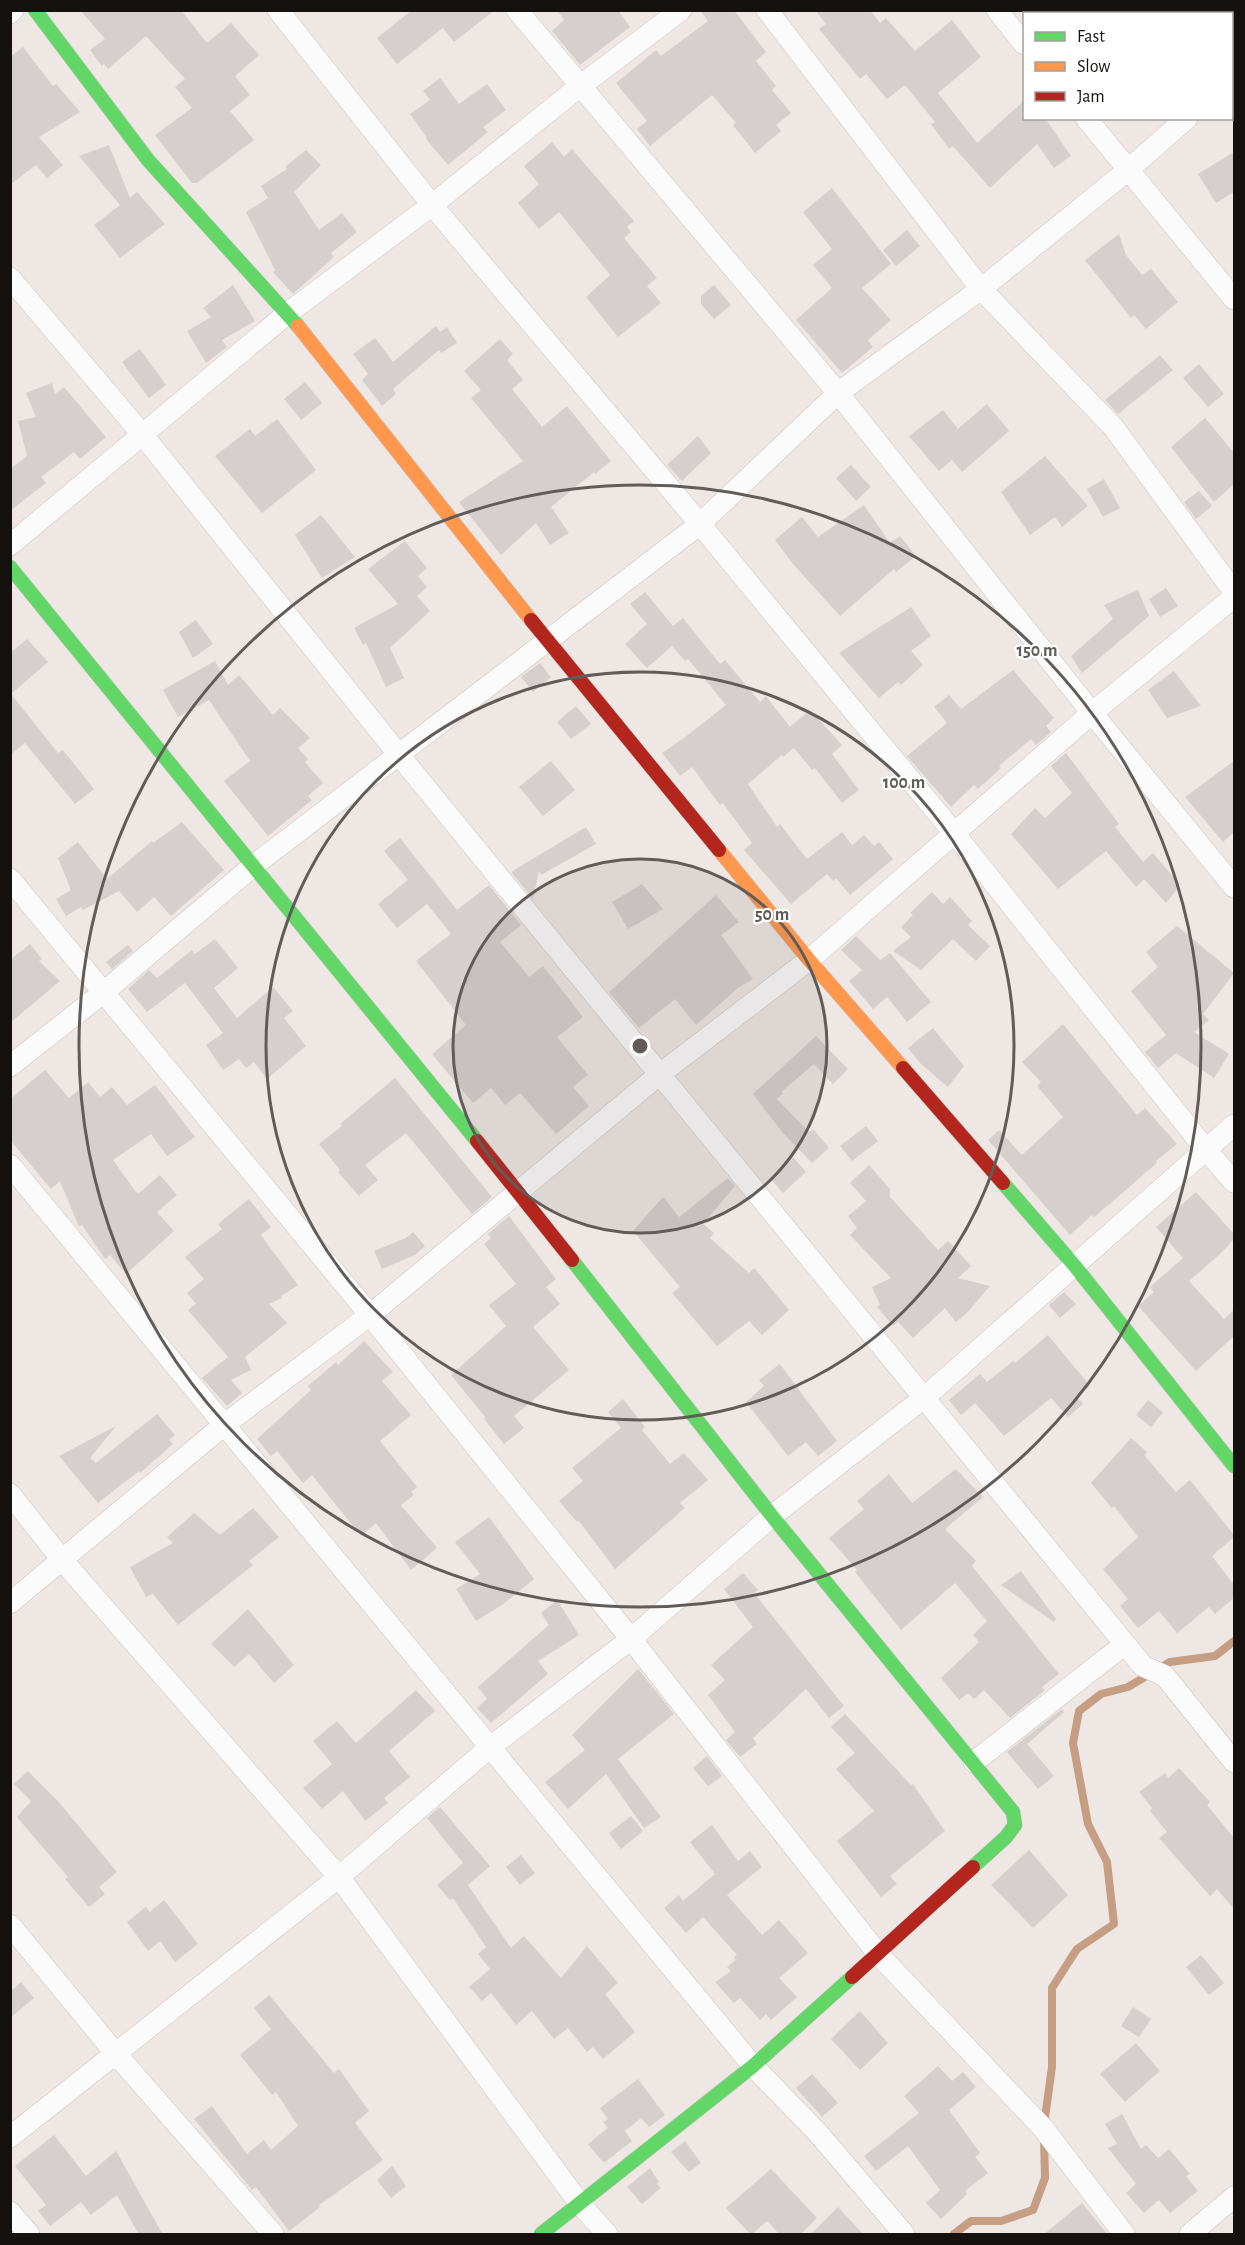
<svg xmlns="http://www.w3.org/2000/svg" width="1245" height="2245" viewBox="0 0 1245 2245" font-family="'Alegreya Sans',sans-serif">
<rect width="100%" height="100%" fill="#eee7e3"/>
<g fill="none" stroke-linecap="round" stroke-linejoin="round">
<path stroke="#c69e83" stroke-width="8" d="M1044,2125L1052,2067V1988L1077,1949L1114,1924L1107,1862L1088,1824L1073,1743L1079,1711L1101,1694L1128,1687L1170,1662L1215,1656L1234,1641
M954,2234L971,2221H1001L1033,2210L1045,2178L1044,2137"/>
</g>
<path fill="#d5d0ce" d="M80,10H181L207,43L231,23L259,55L235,76L250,95L230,111L254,140L197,183H192L155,135L192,108L175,87L185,79L146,36L108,69L104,64L102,66L90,50L105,39Z
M412,10H495L454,42L443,28L397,64L377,38Z
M557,10H618L630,27L580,65L552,31L564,20Z
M700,10H734L766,52L756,61L776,86L772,90L791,113L776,125L781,131L755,153L733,125L736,123L712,95L650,146L637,129L647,121L616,83L656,50L661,56L708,21Z
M815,10H870L880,23L886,18L915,51L952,20L981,57L938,93L977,143L1024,101V118H1045L1071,156L1054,168L1037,144L990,188L953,146L949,149L931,124L935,122L905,85L887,99L866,74L860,79L819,29L826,24Z
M23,47L53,86L56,84L80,112L39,137L63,165L47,178L36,165L10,185V57Z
M440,78L459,104L487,84L506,110L483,127L488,132L448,165L426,139L427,138L410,114L430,100L423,91Z
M552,142L564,157L572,149L634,221L627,227L631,232L624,238L657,278L647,286L661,303L618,337L586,297L610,275L559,212L539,229L518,203L539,184L524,166Z
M109,145L130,198L137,192L165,224L120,258L94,225L120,205L79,156Z
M306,150L321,165L294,192L319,230L342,213L357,232L331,253L334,257L293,294L273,272L275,270L246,212L268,198L261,186L287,169L285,167Z
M1234,152V192L1216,203L1198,174Z
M832,188L891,264L862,288L891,320L868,340L873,347L842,373L796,320L832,288L813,265L832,249L803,212Z
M907,230L920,246L896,266L883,250Z
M1119,234L1126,255L1142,275L1151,269L1178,302L1146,329L1134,315L1131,318L1085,260Z
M233,285L255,321L222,340L227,347L206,363L187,331L211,317L203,308Z
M714,285L731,305L714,319L701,304V296Z
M436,326L440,332L447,327L457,343L441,353L439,350L393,389L396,394L382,406L362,380L368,374L353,354L375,338L393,362Z
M500,339L513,354L507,360L523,380L512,389L542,427L567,406L611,461L595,474L594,472L551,507L569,533L550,545L536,523L501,555L459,502L523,461L471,398L481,390L464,371Z
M140,349L166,385L149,398L122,362Z
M1160,355L1173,370L1118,414L1105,400Z
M1199,364L1224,394L1208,407L1183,378Z
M305,382L322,403L301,420L284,399Z
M52,383L55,394L64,387L106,437L80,459L74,452L41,477L46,483L10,511V469L27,456L18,421L36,417L26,393Z
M987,404L1009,431L962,472L952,460L939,471L909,436L943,410L958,429Z
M1205,418L1234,453V484L1214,502L1171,447Z
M277,419L316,470L262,513L215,456L250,429L255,436Z
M698,436L711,453L682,481L667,465Z
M1045,456L1088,506L1062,527L1055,517L1030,535L1001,492Z
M851,465L871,487L856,501L836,478Z
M1104,479L1120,508L1103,517L1087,489Z
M1199,491L1212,506L1196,519L1184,502Z
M864,505L890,543L900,536L916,556L896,572L894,569L840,616L793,564L775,540L802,517L818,537Z
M321,515L355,557L322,578L295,535Z
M405,541L427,568L418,576L427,587L417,596L430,611L390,648L404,678L386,687L366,643L363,645L354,628L398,604L368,569Z
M1166,588L1178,606L1160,617L1149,599Z
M1138,590L1149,616L1082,673L1071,656L1113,619L1104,605Z
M645,592L673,626L683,618L720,664L725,660L760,702L766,696L790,727L810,710L842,745L832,754L859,790L842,803L815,768L812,770L794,748L783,757L782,755L748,784L777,827L780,824L807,859L842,832L852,845L864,835L874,846L879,842L893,859L850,895L836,878L833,881L827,874L791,904L744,850L752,843L723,803L720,805L692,767L680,776L662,753L684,738L726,705L688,659L685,661L672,646L647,668L625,644L647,624L630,604Z
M911,607L931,636L911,651L923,665L901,685L898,682L879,698L839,653Z
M196,620L213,644L193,658L179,632Z
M27,639L48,662L11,694L58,753L63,750L94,789L75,804L25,743L10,755V653Z
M215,661L228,685L239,675L273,715L280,708L310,738L298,748L308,759L305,762L323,783L308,796L312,800L268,836L224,781L250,761L209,700L178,717L163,690Z
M540,663L551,677L533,692L521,677Z
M1013,670L1054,718L1046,726L1051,732L1036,745L1031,739L999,766L1001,768L978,789L974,785L951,807L907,756L947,723L934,707L949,695L961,709Z
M1174,671L1201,706L1167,718L1148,690Z
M576,706L591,724L571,739L557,722Z
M1066,753L1119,824L1115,827L1143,862L1153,853L1180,885L1166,903L1144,879L1136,887L1106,851L1058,889L1011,834L1035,808L1045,818L1072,793L1051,766Z
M551,761L575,790L543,816L519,787Z
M1234,761V832L1223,842L1185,797Z
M182,822L224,870L171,916L154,897L137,912L119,891L83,910L81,907L66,916L56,899L71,890L58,858L78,842L107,879L152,841L153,843Z
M586,827L596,844L541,875L539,871L533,899L511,872Z
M400,838L457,910L489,885L521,925L500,942L529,977L543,966L583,1017L557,1037L588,1075L573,1087L589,1106L556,1134L520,1093L505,1105L491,1088L473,1103L432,1054L466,1025L416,961L451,934L427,904L397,928L378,904L408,880L384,851Z
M642,884L663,909L628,929L612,902Z
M932,892L943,904L950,897L972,921L968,925L990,946L976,961L953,939L921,970L893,951L911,937L901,927L913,915L910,913Z
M716,895L739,922L721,935L753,979L738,988L696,1025L675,999L639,1028L609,992Z
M1177,926L1234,973L1203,1014L1209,1020L1194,1032L1229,1054L1214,1078L1176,1053L1158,1068L1145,1052L1166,1035L1131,991L1158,967L1146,952Z
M856,936L880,960L890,953L931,1002L907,1022L887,997L873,1009L849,981L862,970L841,950Z
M215,939L238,968L214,988L237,1018L273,987L293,1011L284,1018L306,1046L267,1079L254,1062L246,1068L239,1059L223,1070L206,1045L223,1033L185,983L147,1012L128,989L149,970L157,978L192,950L195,954Z
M30,944L42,959L39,961L60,981L10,1023V960Z
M128,945L133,951L112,969L106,962Z
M1063,1024L1137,1115L1145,1108L1177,1144L1156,1161L1157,1163L1120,1195L1094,1217L1092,1215L1070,1235L988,1140L999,1130L1022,1155L1063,1117L1037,1086L1041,1082L1022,1062Z
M933,1028L964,1066L948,1087L920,1063L908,1048Z
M816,1036L848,1069L833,1084L814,1064L781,1092L783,1093L777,1099L809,1132L813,1129L829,1148L812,1163L783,1133L753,1094Z
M45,1070L69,1098L88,1082L100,1097L112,1087L127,1105L155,1085L195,1137L167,1156L151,1134L113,1160L136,1192L139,1193L160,1175L177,1195L157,1212L174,1231L126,1274L110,1255L105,1259L82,1225L79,1227L60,1181L51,1189L10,1140V1099Z
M395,1078L492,1197L472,1214L406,1133L365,1165L378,1180L359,1196L338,1172L340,1170L319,1144L342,1126L340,1124Z
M866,1126L878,1141L852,1161L840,1146Z
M793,1157L806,1172L783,1193L770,1178Z
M869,1165L890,1189V1197L938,1250L948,1241L971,1266L958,1278L990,1286L967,1313L956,1322L945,1308L913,1338L898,1322L893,1326L877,1307L880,1305L872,1287L891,1278L850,1235L857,1228L848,1216L866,1201L850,1183Z
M728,1178L735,1186L703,1224L714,1233L710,1238L749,1273L754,1268L789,1310L762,1335L749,1321L717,1346L672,1293L680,1287L633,1231L663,1197L679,1217Z
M1196,1192L1234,1234V1239L1219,1255L1189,1281L1224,1319L1234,1310V1336L1196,1371L1138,1306L1154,1292L1150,1287L1183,1258L1156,1227Z
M249,1199L271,1227L261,1235L298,1285L281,1296L282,1298L269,1304L287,1323L245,1357L251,1370L231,1380L242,1393L227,1406L202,1378L228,1357L188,1310L196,1304L187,1293L204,1279L185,1257L222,1229L218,1224Z
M509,1216L556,1279L546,1287L560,1304L533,1327L569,1370L514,1416L524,1428L504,1444L484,1419L486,1418L451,1375L506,1326L489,1305L516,1284L484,1244L491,1238L488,1234Z
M413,1232L425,1246L415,1255L382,1269L374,1251L406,1238Z
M1064,1292L1076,1304L1060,1318L1049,1305Z
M1048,1335L1090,1386L1077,1397L1083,1404L1068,1417L1051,1398L1004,1436L975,1403L961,1415L949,1400L980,1374L987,1382L1013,1361L1015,1363Z
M364,1341L393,1372L382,1381L411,1415L380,1441L417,1487L411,1492L414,1495L401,1505L437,1548L411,1570L376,1523L361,1536L312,1475L303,1483L277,1451L271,1456L257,1439L311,1390L308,1386L336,1362L338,1365Z
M780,1364L837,1441L818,1456L806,1442L788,1456L746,1402L764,1386L759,1380Z
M623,1399L645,1427L642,1430L670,1464L684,1453L708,1480L680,1503L685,1508L615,1569L579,1521L577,1522L559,1501L583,1481L572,1468L621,1428L608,1412Z
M1148,1400L1163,1412L1151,1427L1136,1415Z
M157,1414L175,1435L169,1440L173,1444L140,1473L139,1471L98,1503L59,1456L116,1426L90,1458L96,1463Z
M1131,1438L1147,1452L1144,1455L1176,1492L1190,1480L1234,1535V1537L1212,1556L1234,1585V1598L1215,1614L1209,1607L1177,1633L1159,1611L1138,1628L1120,1606L1128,1599L1103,1569L1138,1537L1114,1506L1112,1508L1091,1483Z
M956,1469L983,1497L945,1529L976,1561L972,1566L1059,1674L1042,1687L1045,1690L1010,1718L984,1690L974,1699L968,1693L959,1700L941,1678L979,1642L973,1635L987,1621L955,1583L901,1630L855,1572L857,1570L829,1538L864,1509L857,1501L889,1474L912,1503Z
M253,1508L279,1537L249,1561L253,1565L178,1625L153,1594L146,1597L130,1567L173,1543L167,1537L194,1513L220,1535Z
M489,1517L534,1579L502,1605L476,1621L456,1589L480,1574L455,1542Z
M1021,1571L1056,1619L1054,1622L1001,1585Z
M743,1573L758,1590L754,1593L844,1706L829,1718L806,1689L753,1738L757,1744L740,1757L726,1740L735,1732L708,1695L725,1680L711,1665L753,1627L724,1589Z
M557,1600L579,1635L538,1661L548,1674L491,1723L477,1708L487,1699L478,1687L549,1625L541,1613Z
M248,1609L294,1665L274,1683L249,1654L234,1667L211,1644Z
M638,1669L674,1714L618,1759L661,1817L644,1828L606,1774L568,1809L545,1782L585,1750L572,1735Z
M416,1690L435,1711L389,1751L410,1777L384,1798L388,1803L365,1821L343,1791L322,1809L303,1788L332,1764L313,1741L337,1721L356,1743Z
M1062,1709L1064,1712L1027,1744L1054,1776L1038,1789L1007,1752Z
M845,1714L911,1785L913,1784L945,1831L890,1876L897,1884L881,1897L837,1841L874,1811L836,1769L855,1753L831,1727Z
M707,1756L722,1776L708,1786L693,1768Z
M1179,1768L1210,1802L1207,1805L1234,1838V1909L1217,1889L1210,1896L1159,1838L1167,1832L1150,1811L1152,1808L1139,1792L1165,1773L1168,1778Z
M28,1771L57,1800L117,1872L99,1887L105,1894L89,1907L65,1879L68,1877L17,1817L31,1801L14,1784Z
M440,1807L490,1866L468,1885L511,1948L524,1936L561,1978L587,1946L618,1983L605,1994L635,2032L603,2059L593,2047L587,2052L568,2028L554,2039L532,2011L516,2025L491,1993L482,2001L469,1987L490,1969L478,1954L486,1947L453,1898L450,1900L437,1885L463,1863L427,1818Z
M631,1816L643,1831L621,1849L609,1833Z
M712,1825L738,1861L750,1851L762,1867L727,1895L762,1935L779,1920L808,1953L779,1978L797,1997L771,2020L766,2014L760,2020L740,1998L734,2003L715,1982L731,1971L727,1967L736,1960L734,1957L737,1955L703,1917L686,1933L664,1908L679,1895L683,1901L715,1874L690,1842Z
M1029,1850L1068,1895L1033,1928L991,1885Z
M521,1855L535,1873L520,1885L506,1867Z
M164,1900L198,1944L175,1962L160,1941L148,1951L127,1922L146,1907L150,1912Z
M1201,1955L1224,1983L1209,1995L1186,1967Z
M21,1982L34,1998L10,2018V1992Z
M269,1995L334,2073L339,2069L369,2111L355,2123L383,2160L319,2205L320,2207L289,2231L256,2187L252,2190L194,2119L212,2106L247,2154L264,2140L271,2150L298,2126L276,2092L272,2095L240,2055L271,2029L254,2008Z
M1133,2007L1151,2019L1139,2037L1121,2026Z
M860,2011L888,2043L860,2070L831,2039Z
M1136,2043L1160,2071L1125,2102L1100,2074Z
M938,2066L952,2081L963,2072L976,2087L949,2110L980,2153L975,2157L988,2173L965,2191L967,2194L941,2219L926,2203L940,2190L908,2146L876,2171L864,2156L919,2113L904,2096Z
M812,2074L838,2103L822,2117L796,2088Z
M638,2079L665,2115L649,2127L641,2118L625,2131L632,2141L605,2162L602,2161L588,2144L608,2128L603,2122L608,2119L600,2108Z
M1122,2114L1141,2149L1146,2145L1158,2158L1169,2149L1190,2174L1186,2176L1198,2191L1170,2213L1159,2200L1144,2213L1126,2193L1136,2184L1108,2148L1117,2144L1105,2124Z
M54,2135L86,2176L116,2151L163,2235H139L117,2195L91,2215L81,2202L50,2226L38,2211L46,2205L15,2166Z
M685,2141L701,2163L689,2172L671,2152Z
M392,2166L406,2186L391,2198L377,2180Z
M650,2168L659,2182L657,2184L661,2188L642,2204L627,2187Z
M771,2169L817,2218L800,2235H780L767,2221L751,2235L726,2208Z
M1082,2203L1108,2235H1043Z
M838,2207L864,2235H810Z"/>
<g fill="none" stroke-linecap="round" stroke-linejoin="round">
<defs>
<path id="street" d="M278,10L432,205L700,524L954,833L1207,1151L1234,1182
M517,10L838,393L1092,713L1234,887
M767,10L981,289L1114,428L1234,592
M997,10L1024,44
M1233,10L1234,13
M10,13L13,10
M1232,80L1234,77
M1086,118L1234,299
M10,278L142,434L399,755L1143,1666L1165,1676L1234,1762
M10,545L288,313L432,205L579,87L681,10
M10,879L370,1315L631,1639L878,1954L1043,2128L1124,2234
M10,1066L104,992L253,866L700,524L838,393L981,289L1128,170L1187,118
M10,1165L753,2066L818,2133L904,2234
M10,1494L63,1561L339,1877L580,2204L607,2234
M10,1603L224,1425L370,1315L660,1074L809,960L1092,713L1234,597
M974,1762L1125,1644
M10,1925L116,2054L273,2234
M10,2137L339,1877L489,1748L631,1639L772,1516L925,1397L1234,1125
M10,2212L29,2234
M1190,2234L1234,2197"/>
<path id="fast" d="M35,10L148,160L298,326
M10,567L477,1141
M1003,1183L1074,1265L1234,1466
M572,1260L772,1516L1013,1812L1015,1825L1006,1837L973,1867
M541,2234L753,2066L852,1977"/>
<path id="slow" d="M298,326L531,620
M719,850L809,960L903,1068"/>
<path id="jam" d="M531,620L719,850
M903,1068L1003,1183
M477,1141L572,1260
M852,1977L973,1867"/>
</defs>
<use href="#street" stroke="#c9c5c3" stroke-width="22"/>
<use href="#fast" stroke="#c9c5c3" stroke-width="15"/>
<use href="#slow" stroke="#c9c5c3" stroke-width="15"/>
<use href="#jam" stroke="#c9c5c3" stroke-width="15"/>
<use href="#street" stroke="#fcfbfb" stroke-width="21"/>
<use href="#fast" stroke="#63d668" stroke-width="14"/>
<use href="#slow" stroke="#ff974d" stroke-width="14"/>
<use href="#jam" stroke="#b3261e" stroke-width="14"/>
</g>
<circle cx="640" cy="1046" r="187" fill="#615c59" fill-opacity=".12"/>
<g fill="none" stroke="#615c59" stroke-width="3">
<circle cx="640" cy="1046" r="187"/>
<circle cx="640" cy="1046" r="374"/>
<circle cx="640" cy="1046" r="561"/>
</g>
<circle cx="640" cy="1046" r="9" fill="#615c59" stroke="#fff" stroke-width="3"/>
<g font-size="18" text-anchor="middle" font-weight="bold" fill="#615c59" stroke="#fff" stroke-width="4.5" stroke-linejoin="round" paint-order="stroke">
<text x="1037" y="656">150 m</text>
<text x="904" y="788">100 m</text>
<text x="772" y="920">50 m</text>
</g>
<rect width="1245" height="2245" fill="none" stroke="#15110f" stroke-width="24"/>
<rect x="1023" y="12" width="210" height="108" fill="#ffffff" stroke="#a1a09f" stroke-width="1.5"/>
<rect x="1035" y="32" width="30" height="9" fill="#63d668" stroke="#a1a09f" stroke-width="1.5"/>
<text x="1077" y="42" font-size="18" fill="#15110f">Fast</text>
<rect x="1035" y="62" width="30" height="9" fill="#ff974d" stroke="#a1a09f" stroke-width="1.5"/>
<text x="1077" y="72" font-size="18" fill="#15110f">Slow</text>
<rect x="1035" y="92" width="30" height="9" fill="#b3261e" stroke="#a1a09f" stroke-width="1.5"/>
<text x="1077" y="102" font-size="18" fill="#15110f">Jam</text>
</svg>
